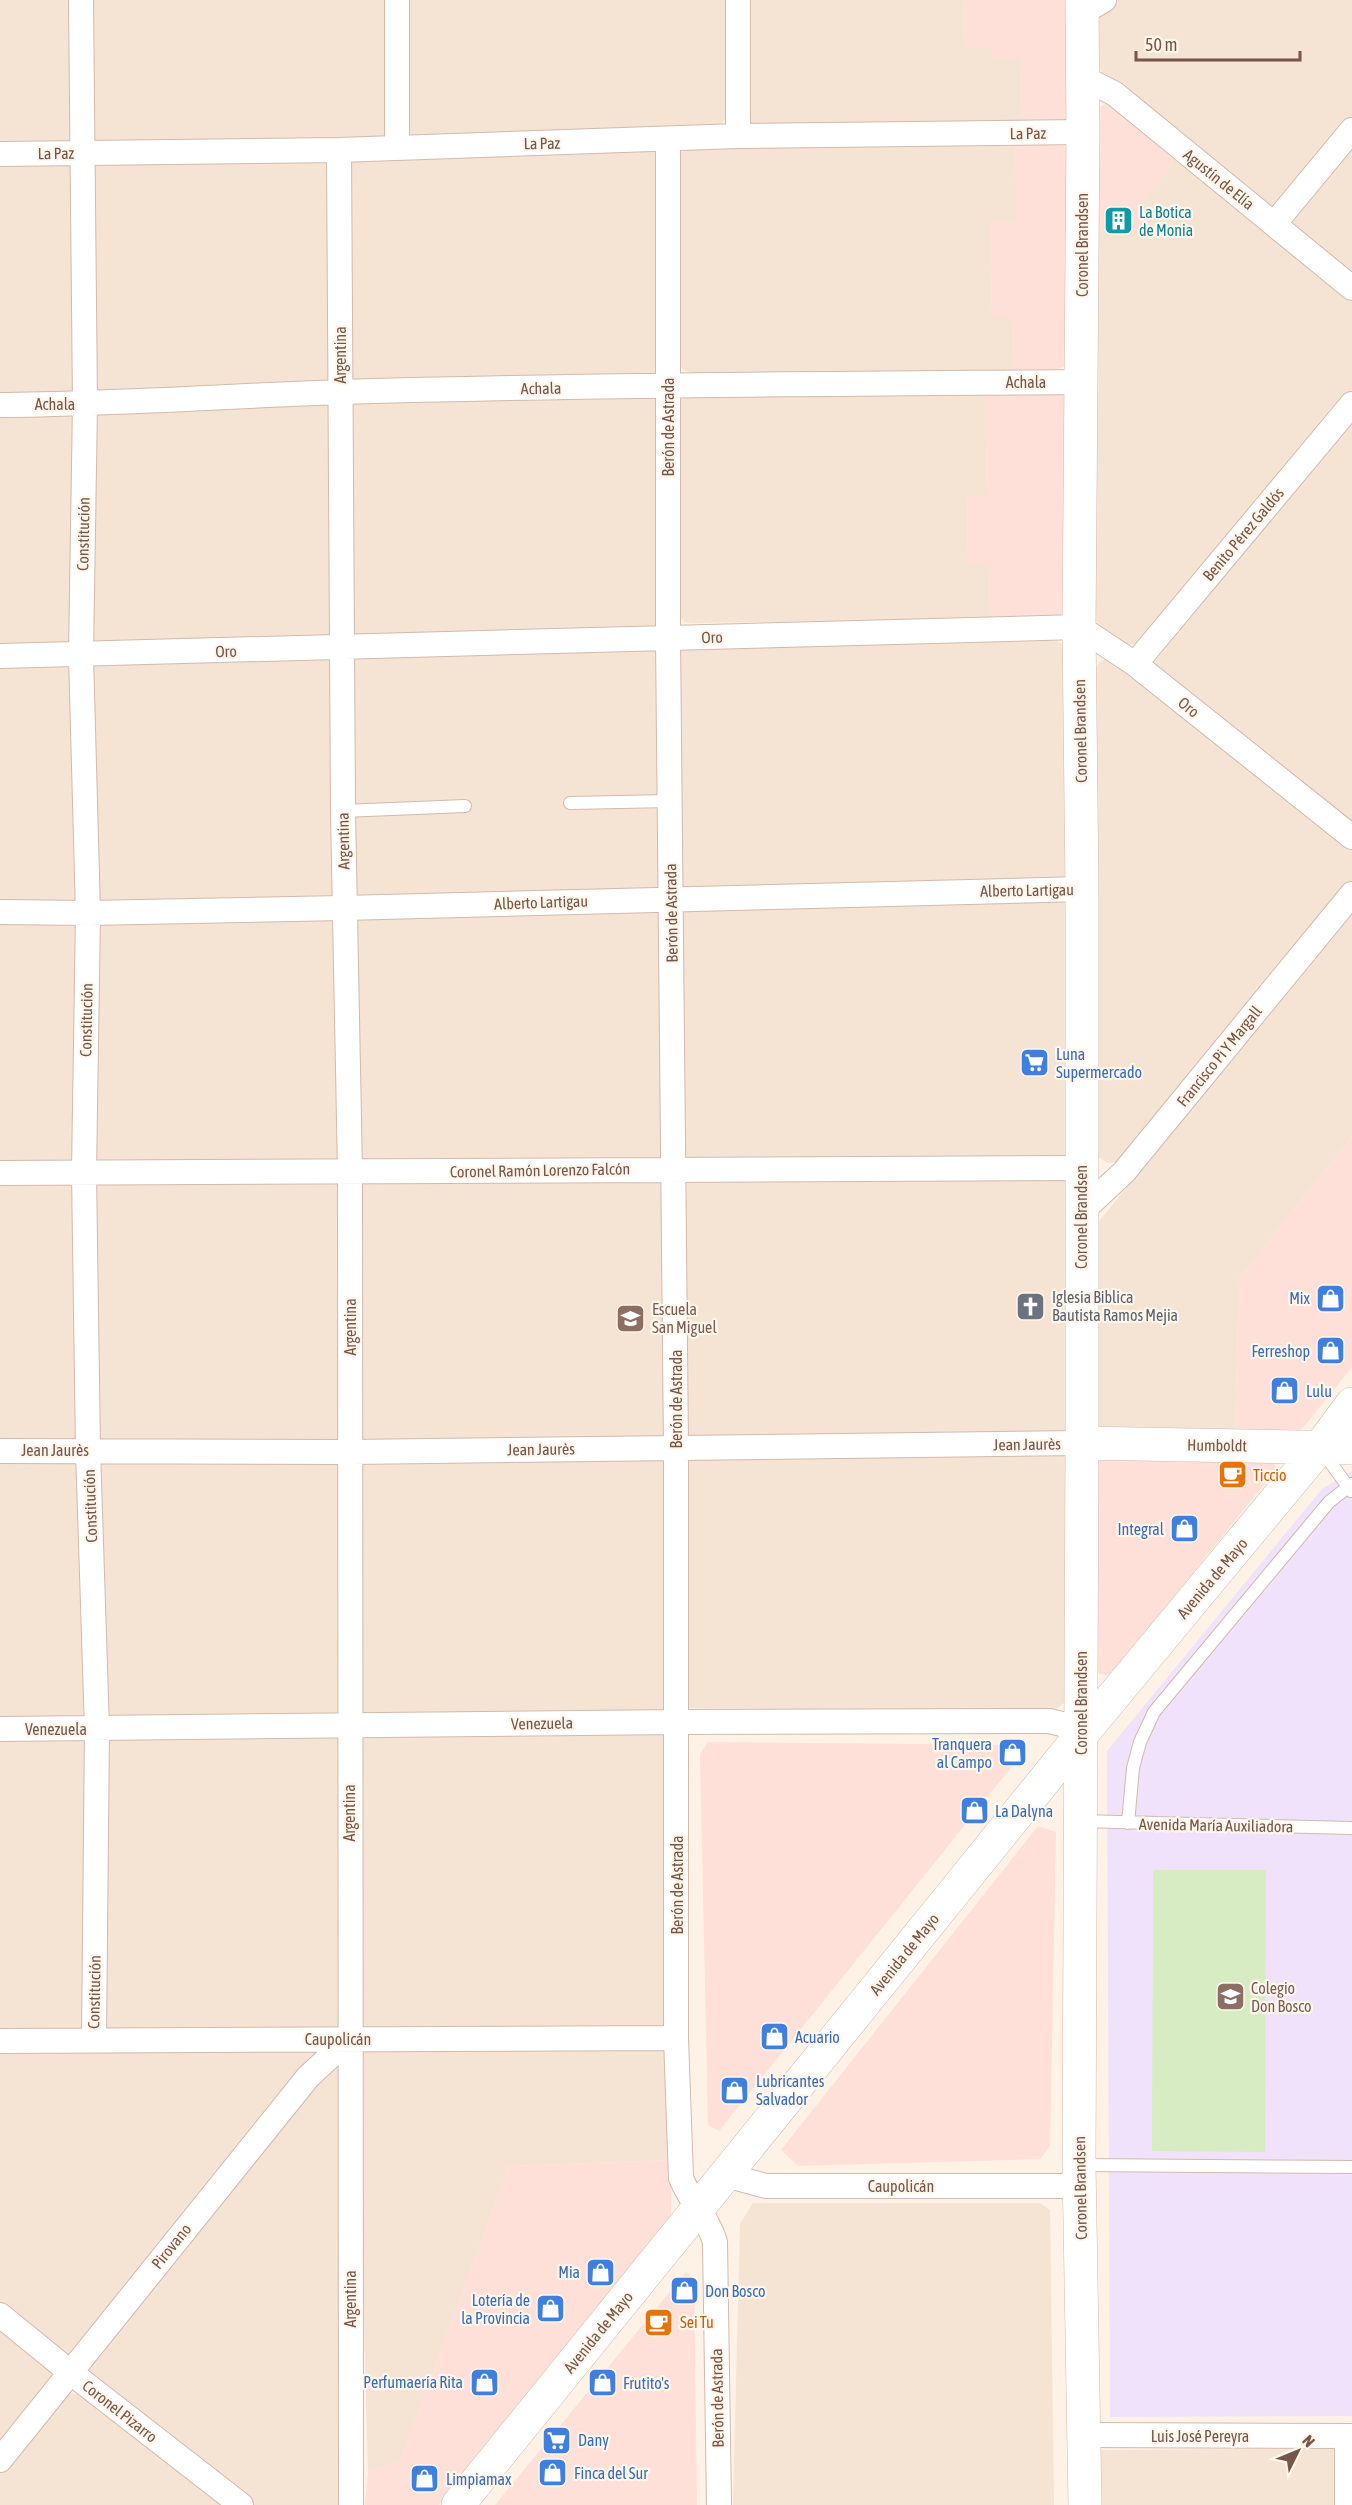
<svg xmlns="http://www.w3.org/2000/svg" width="1352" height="2505" viewBox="0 0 1352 2505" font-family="'Asap Condensed',sans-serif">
<rect width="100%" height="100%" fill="#fdf2e5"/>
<path fill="#f5e3d3" d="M0,0H730L728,117L718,126L660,131L656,647L1057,641L1065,645L1068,1699L1058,1708L1050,1711L667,1708L671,2018L658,2034L342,2028L343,2505H251L68,2362L0,2443Z
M742,0H963L964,47L992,46V58L1021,57L1022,122L751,126L745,118Z
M1094,0H1352V279L1102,72L1097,65Z
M1015,142L1017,222L990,223L992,316L1013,317L1014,370L698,376L684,370L677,363L675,157L681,152L690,149Z
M1178,158L1352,297V390L1149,639L1139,644L1126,645L1103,629L1096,621L1094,612L1093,230L1159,235L1142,200Z
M985,390L987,496L967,497L968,564H989L990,619L694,623L685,622L679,616V397Z
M1352,419V880L1122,1161L1108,1163L1098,1157L1096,667L1101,661L1109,658L1140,676Z
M1352,911V1136L1239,1279L1235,1435L1103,1430L1099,1426L1091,1246L1096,1225Z
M657,2047L663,2050L667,2058L671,2160L509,2166L400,2462L368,2471L357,2058L359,2051Z
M753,2203H1040L1050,2210L1054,2505H733L740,2224Z
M67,2393L87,2395L222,2505H0V2472L58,2399Z
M1352,2448V2505H1100V2450Z"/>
<path fill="#fee0d8" d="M963,0H1068L1070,115L1066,120L1022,122L1021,58H992L991,46L964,47Z
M1108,103L1178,158L1143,200L1160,235L1093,230L1095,109Z
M1015,142L1062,143L1071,156L1065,366L1058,369L1014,370L1013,317H992L990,222H1016Z
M1053,388L1068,395L1065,611L1059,616L990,619L989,564H968L967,496H987L985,390Z
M1352,1136V1367L1302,1429L1292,1434L1235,1435L1239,1279Z
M1268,1456L1275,1464V1471L1270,1477L1114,1671L1107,1675L1100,1674L1094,1668L1098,1457Z
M708,1742L1018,1745L1022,1754L719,2131L708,2125L700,1754Z
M1038,1826L1056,1832L1050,2146L1040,2159L798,2166L781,2150Z
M671,2160V2214L664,2228L439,2505H365L368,2471L400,2462L509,2166Z
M686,2272L694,2279L697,2505H495Z"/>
<path fill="#efe2fa" d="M1352,1471V2416L1110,2417L1107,1751L1322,1489Z"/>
<path fill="#d7ecc3" d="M1153,1870H1266L1265,2152L1152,2151Z"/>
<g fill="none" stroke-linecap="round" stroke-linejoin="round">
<defs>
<path id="lane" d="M570,803L670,801
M343,811L465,806
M1323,1452L1351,1491
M1080,1821L1352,1828
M1128,1823L1133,1768L1140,1742L1154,1712L1329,1502L1352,1484
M1080,2165L1352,2167"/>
<path id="street" d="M81,0L85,404L81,655L88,913L84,1173L88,1450L97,1729L94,2040
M738,0V136
M1082,13L1104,0
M1082,77L1115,94L1352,288
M668,140V638L676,1448V2038L681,2178C690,2201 708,2218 715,2242L719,2505
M397,146V0
M339,150L343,811L350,1172L351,2505
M0,154L339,150L738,136L1083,132
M1274,224L1352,130
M0,405C114,404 228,396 342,392C588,385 835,384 1081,382
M0,656L1079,627L1135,664L1352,837
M1135,664L1352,404
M0,912L88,913L344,908L1082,889
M0,1173L1081,1168
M1080,1213L1124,1172L1352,894
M0,1451L351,1452L1082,1443
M0,1729L677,1722L1049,1721L1062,1724L1082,1734
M0,2041L676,2038
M725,2175L766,2186H1079
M0,2315L70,2372L241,2505
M1085,2435L1352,2436
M0,2460L308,2077L349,2039
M1347,2505V2436"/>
<path id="secondary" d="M1082,0L1083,132L1079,627L1082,889V1443L1079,2165L1085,2505
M1082,1443L1352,1448
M458,2505L1082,1734L1320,1447L1352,1404"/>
</defs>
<use href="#lane" stroke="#d2baad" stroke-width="14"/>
<use href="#street" stroke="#d2baad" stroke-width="26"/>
<use href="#secondary" stroke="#d5b9ab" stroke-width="34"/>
<use href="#lane" stroke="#fff" stroke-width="12"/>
<use href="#street" stroke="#fff" stroke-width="24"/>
<use href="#secondary" stroke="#fff" stroke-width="33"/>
</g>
<defs>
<symbol id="building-square" viewBox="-11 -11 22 22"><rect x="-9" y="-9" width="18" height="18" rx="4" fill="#0f9aa8" stroke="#fff6ec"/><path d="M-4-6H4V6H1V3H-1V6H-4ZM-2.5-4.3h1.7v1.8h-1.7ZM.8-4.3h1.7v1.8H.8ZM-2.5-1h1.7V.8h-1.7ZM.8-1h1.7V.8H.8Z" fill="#fff"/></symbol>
<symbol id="supermarket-square" viewBox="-11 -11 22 22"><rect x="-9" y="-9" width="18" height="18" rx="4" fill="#3f7fe0" stroke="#fff6ec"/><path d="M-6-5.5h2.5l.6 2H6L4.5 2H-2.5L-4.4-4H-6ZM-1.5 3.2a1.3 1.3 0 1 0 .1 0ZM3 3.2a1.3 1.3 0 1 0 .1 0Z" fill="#fff"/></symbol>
<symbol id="shop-square" viewBox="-11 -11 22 22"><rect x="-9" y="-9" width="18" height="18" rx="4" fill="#3f7fe0" stroke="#fff6ec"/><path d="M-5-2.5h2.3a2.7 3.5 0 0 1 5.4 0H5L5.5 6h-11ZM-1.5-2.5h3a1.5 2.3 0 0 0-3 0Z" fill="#fff"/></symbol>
<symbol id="church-square" viewBox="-11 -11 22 22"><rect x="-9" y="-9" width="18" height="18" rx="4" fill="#6b7280" stroke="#fff6ec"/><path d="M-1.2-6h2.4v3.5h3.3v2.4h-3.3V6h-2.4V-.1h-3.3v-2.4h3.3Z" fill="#fff"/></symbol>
<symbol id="school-square" viewBox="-11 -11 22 22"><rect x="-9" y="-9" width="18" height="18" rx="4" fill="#8d6e63" stroke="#fff6ec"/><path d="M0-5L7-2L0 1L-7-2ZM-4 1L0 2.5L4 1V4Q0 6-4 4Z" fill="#fff"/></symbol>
<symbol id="cafe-square" viewBox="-11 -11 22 22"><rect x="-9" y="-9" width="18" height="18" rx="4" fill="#e8710a" stroke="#fff6ec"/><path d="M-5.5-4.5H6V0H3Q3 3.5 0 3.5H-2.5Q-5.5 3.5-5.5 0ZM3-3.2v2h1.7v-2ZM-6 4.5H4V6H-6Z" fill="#fff"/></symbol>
</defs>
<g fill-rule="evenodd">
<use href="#building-square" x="1102" y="204" width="33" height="33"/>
<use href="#supermarket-square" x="1018" y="1046" width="33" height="33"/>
<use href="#shop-square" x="1314" y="1282" width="33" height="33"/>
<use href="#church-square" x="1014" y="1290" width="33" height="33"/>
<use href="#school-square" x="614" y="1302" width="33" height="33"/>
<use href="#shop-square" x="1314" y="1334" width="33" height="33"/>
<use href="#shop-square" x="1268" y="1374" width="33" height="33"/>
<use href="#cafe-square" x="1216" y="1458" width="33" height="33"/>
<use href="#shop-square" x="1168" y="1512" width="33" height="33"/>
<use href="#shop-square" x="996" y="1736" width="33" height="33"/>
<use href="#shop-square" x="958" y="1794" width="33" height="33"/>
<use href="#school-square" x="1214" y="1980" width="33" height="33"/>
<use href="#shop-square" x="758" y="2020" width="33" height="33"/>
<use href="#shop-square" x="718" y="2074" width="33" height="33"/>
<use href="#shop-square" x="584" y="2256" width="33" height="33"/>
<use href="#shop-square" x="668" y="2274" width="33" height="33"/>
<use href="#shop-square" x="534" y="2292" width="33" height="33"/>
<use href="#cafe-square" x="642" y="2306" width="33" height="33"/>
<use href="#shop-square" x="468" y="2366" width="33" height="33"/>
<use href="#shop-square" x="586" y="2366" width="33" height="33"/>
<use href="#supermarket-square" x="540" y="2424" width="33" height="33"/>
<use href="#shop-square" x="536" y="2456" width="33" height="33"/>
<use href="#shop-square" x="408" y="2462" width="33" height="33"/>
</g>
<g text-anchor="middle" stroke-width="4.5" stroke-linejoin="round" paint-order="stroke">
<g font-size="16" fill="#785549" stroke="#fff6ec">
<text transform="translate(1028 133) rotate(-1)" y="6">La Paz</text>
<text transform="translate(542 143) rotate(-1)" y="6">La Paz</text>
<text transform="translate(56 153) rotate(-1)" y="6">La Paz</text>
<text transform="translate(1219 179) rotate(39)" y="6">Agustín de Elía</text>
<text transform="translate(1082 245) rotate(-90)" y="6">Coronel Brandsen</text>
<text transform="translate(340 355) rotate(-90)" y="6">Argentina</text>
<text x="1026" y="388">Achala</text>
<text transform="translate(541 388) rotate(-1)" y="6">Achala</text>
<text x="55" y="410">Achala</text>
<text transform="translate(668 427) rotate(-90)" y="6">Berón de Astrada</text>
<text transform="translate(83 534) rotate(-89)" y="6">Constitución</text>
<text transform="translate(1243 534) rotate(-50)" y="6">Benito Pérez Galdós</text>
<text transform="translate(712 637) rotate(-2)" y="6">Oro</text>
<text transform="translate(226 651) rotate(-2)" y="6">Oro</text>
<text transform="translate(1189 707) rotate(39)" y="6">Oro</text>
<text transform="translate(1080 731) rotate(-91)" y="6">Coronel Brandsen</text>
<text transform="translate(343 841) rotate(-91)" y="6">Argentina</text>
<text transform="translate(1027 890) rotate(-1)" y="6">Alberto Lartigau</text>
<text transform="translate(541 902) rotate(-2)" y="6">Alberto Lartigau</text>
<text transform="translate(671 913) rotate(-91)" y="6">Berón de Astrada</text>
<text transform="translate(86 1020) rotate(-89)" y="6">Constitución</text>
<text transform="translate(1219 1056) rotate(-51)" y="6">Francisco Pi Y Margall</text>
<text transform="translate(540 1170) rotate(-1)" y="6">Coronel Ramón Lorenzo Falcón</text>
<text transform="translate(1081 1217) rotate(-90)" y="6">Coronel Brandsen</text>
<text transform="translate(350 1327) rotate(-90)" y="6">Argentina</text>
<text transform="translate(676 1399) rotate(-90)" y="6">Berón de Astrada</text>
<text transform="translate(1027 1444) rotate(-1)" y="6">Jean Jaurès</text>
<text transform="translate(1217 1445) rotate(1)" y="6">Humboldt</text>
<text transform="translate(541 1449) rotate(-1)" y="6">Jean Jaurès</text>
<text x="55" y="1456">Jean Jaurès</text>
<text transform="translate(90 1506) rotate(-92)" y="6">Constitución</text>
<text transform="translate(1212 1578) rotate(-50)" y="6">Avenida de Mayo</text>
<text transform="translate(1081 1703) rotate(-90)" y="6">Coronel Brandsen</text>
<text transform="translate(542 1723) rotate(-1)" y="6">Venezuela</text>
<text x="56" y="1735">Venezuela</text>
<text transform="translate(349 1813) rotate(-90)" y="6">Argentina</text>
<text transform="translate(1216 1825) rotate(1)" y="6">Avenida María Auxiliadora</text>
<text transform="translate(677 1885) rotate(-90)" y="6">Berón de Astrada</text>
<text transform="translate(904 1954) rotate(-51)" y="6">Avenida de Mayo</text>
<text transform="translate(94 1992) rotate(-89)" y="6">Constitución</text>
<text x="338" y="2045">Caupolicán</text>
<text x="901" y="2192">Caupolicán</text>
<text transform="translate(1080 2188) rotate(-91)" y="6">Coronel Brandsen</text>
<text transform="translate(171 2246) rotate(-51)" y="6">Pirovano</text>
<text transform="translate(350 2299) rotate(-90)" y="6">Argentina</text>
<text transform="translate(598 2332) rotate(-51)" y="6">Avenida de Mayo</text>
<text transform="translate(717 2398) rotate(-91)" y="6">Berón de Astrada</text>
<text transform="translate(120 2411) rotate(38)" y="6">Coronel Pizarro</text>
<text x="1200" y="2442">Luis José Pereyra</text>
</g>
<g font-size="16" fill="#0d838f" stroke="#fff6ec" text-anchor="start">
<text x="1139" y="218">La Botica<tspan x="1139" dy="18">de Monia</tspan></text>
</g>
<g font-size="16" fill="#366cbe" stroke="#fff6ec" text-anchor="start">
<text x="1056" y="1060">Luna<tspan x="1056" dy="18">Supermercado</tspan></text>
<text x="1310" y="1304" text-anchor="end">Mix</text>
<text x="1310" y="1357" text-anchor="end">Ferreshop</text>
<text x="1306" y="1397">Lulu</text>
<text x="1164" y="1535" text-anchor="end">Integral</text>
<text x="992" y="1750" text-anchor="end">Tranquera<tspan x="992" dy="18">al Campo</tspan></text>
<text x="995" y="1817">La Dalyna</text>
<text x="795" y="2043">Acuario</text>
<text x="756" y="2087">Lubricantes<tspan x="756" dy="18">Salvador</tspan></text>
<text x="580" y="2278" text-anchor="end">Mia</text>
<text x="705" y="2297">Don Bosco</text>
<text x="530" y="2306" text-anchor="end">Lotería de<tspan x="530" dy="18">la Provincia</tspan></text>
<text x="463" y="2388" text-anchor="end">Perfumaería Rita</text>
<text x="623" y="2389">Frutito's</text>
<text x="578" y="2446">Dany</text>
<text x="574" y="2479">Finca del Sur</text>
<text x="446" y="2485">Limpiamax</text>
</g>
<g font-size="16" fill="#5b616d" stroke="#fff6ec" text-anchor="start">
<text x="1052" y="1303">Iglesia Biblica<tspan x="1052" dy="18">Bautista Ramos Mejia</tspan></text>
</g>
<g font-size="16" fill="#785e54" stroke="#fff6ec" text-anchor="start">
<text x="652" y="1315">Escuela<tspan x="652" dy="18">San Miguel</tspan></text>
<text x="1251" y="1994">Colegio<tspan x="1251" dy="18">Don Bosco</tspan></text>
</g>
<g font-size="16" fill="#c56008" stroke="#fff6ec" text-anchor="start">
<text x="1253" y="1481">Ticcio</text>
<text x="680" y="2328">Sei Tu</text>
</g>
</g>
<g transform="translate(1298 2451) rotate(47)" stroke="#fff6ec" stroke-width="4.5" paint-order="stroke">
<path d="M0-4.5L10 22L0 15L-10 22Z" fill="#785549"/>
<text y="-9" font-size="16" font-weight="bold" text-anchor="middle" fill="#785549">N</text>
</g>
<path d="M1136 51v9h164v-9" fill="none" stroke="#785549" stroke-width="3"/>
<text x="1145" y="51" font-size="18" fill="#785549" stroke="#fff6ec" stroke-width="4.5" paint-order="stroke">50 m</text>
</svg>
